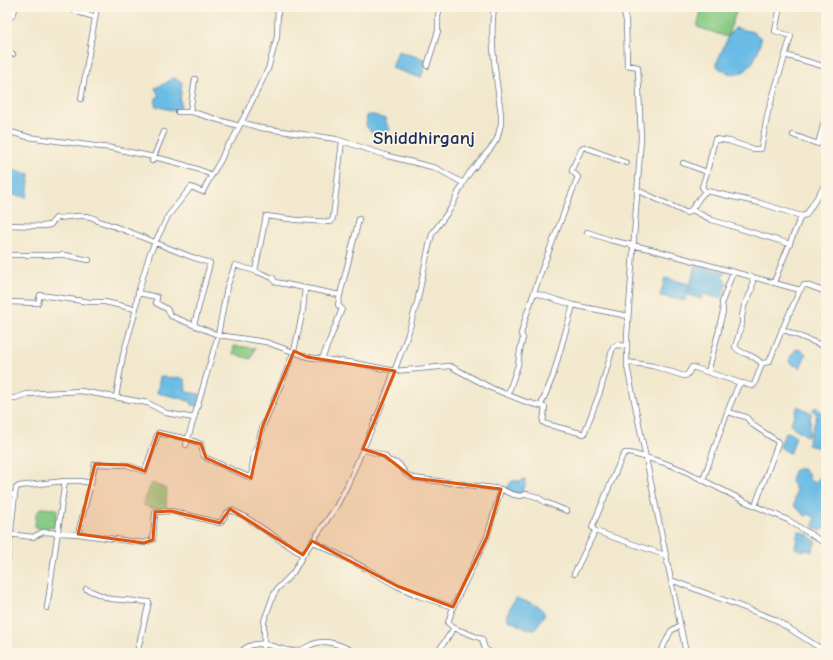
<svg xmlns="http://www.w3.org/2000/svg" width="833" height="660" viewBox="0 0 833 660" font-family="'Comic Neue',sans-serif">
<rect width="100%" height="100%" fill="#fcf5e5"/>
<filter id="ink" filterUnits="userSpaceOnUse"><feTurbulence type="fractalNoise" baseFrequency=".025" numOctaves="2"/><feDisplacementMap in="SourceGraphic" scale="8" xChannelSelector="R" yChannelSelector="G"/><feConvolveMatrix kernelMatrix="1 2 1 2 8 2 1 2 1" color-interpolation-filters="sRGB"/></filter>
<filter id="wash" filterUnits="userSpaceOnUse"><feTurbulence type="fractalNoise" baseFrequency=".012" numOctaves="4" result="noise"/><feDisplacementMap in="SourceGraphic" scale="16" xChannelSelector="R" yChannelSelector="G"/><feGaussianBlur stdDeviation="0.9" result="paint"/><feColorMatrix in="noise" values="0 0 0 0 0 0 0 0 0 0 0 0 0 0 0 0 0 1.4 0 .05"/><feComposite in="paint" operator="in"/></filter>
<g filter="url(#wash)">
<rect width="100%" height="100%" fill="#f1e8cd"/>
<path fill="#87ca83" stroke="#517c70" d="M702,7H738L727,37L697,27Z
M234,346L255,348L251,359L233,354Z
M151,483L167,489L166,508L155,509L143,505Z
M41,508L57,509L55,528L47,527L46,529L36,528L35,526L36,514Z"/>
<path fill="#6abce5" stroke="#4276a2" d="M735,28L753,32L761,38C758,56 748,81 726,72C722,70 718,69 716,64L730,33Z
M398,51L427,60L421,78L392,68Z
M173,77L182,82L180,101L181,103L180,110L175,111L155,106L156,98L159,96L155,88L166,83Z
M367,115H374L386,119V123L390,129C387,135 379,139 373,134C370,132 369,128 366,126Z
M7,169L30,174L27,197L7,194Z
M695,265L726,273L722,277L727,282L721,299L703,294L701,299L688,295Z
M665,278L689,284L685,301L660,296Z
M796,349L803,351L806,354L800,368L789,362L791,356Z
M160,377L181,378L185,380L186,392L200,394L197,406L192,405L190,400L187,401L181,398L157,393Z
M798,406L811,413L809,435L807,436L790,425Z
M816,407L823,414L822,422L826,424V455L817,447L807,445L817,415L812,410Z
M786,432L791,433L796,436L791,452L789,453L780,447V445Z
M797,469H803L808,473L809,479L812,482H815L820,477L826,478V523L823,530L820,531L813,526L815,518L809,514L806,516L794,506L796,490L791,481L794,471Z
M525,478V486L522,490L524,494L521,495L506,490L512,481H522Z
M798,531L809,535V537L816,541L812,552L805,549L804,551L795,548Z
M516,598C526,602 537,603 544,612V616L535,629L525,628L508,620C507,613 511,604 516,598Z"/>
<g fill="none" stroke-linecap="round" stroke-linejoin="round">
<path stroke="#6abce5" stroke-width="4" d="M254,653L255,651L267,653
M317,653L336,651L342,653"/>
</g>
</g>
<g filter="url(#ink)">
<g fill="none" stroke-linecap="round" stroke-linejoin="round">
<defs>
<path id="minor" d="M72,7L74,11L95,17
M622,7L626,20L627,65L638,67L641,138L627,336V366L686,653
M7,21L13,14L16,7
M7,50L13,54
M785,55L826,67
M427,66L438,31V16L440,7
M826,82V87
M81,99L97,7
M178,112H192L239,126
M190,112L195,79
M241,122L261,128L336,139L388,156L436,168L463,183
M7,131L28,137L102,147C112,147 120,150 130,152C158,158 185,163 212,175
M793,135L818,144L826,115
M715,139L729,141L753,149H761L768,112L791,36L775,31L780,7
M152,161L164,132
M683,163L707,172L702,187L705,191
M707,172L715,139
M637,190L687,213C696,208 698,195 707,191L760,203L801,216
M692,210L712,220L790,244
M7,225L43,226L50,225L56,218C68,218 88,212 98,221C136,232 172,252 210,263L194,325
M587,232L610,240L654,250L800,290
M7,255H65L89,260
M255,271L266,216L297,220L331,222L333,218L342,141
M753,277L752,290L744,306L742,317V324L735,347C742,356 752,352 762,364
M774,282L801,216L806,215L826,183
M138,293L157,297L156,303L167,309L171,316L218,335L266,342L307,357L355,363L395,371L450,366L491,388L526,402L545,407L543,422L546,424L584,434L600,392L613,347L617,345L627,346
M535,293L573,305L553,376L541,405
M340,295L359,219
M7,302L38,303L40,295L90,302H105L135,309
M573,305L628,316
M782,329L826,347
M627,362L653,366L684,376L687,375L692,367L741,383
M708,372L719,330L720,323L723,312L722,302L733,272
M508,394L518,365L520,350L523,338L521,334L526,316L542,269L577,179L578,177L572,171V169L582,148L584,147L627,163
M116,397L123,355L135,313L138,293L150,253L168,216L191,187L203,192C207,182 213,173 219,163C224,156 224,146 232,141L268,69L277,37L278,7
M7,398H15L27,394L81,391L148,403L166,413L194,418L218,335L227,287L235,265L255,271L273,278L275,282L340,295L338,305L342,309L322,359
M728,412L746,417L753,425L777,441L778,443L755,506
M186,445L194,418
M363,449L385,456L388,460L399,464L406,474L413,478L501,489L487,537L453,607
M703,480L728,410L739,384L743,383L752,386L754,385L762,364L763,363L769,362L770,360L781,332L800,290L804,285H807L826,292
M501,489L511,494L520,496L527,494L537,497L545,502L567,511
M7,493L15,495L7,563
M15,495L16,488L19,486L65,481
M595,531L592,527L622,457L625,453H630L662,462L683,470L746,502L788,520L826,544
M7,534L33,537L43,532L78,534L144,543L153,540L155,512L171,511L220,523L227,513L231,510L242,515L303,555
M78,534L91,483
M312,541L367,569L397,586L419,596L453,607L448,623L454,628L482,639L485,649L492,653
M574,574L595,531L665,555
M671,580L774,619L820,648L826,650
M86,589L110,599L149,602L137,653
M47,608L65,481H80L91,483L95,464L127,465L145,471L158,433L188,439L201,444L203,455L206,458L251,478L254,453L258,444L262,428L284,377L294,351L303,310L305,288
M240,653C246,646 255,643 264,644L262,653
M358,653C344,647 328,638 313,644C307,647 302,650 295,651C285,651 275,646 264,644V621L273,596L277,589L293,573L303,555L336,507L347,486L379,412L407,337L417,303L428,250L432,234L451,208L463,183L470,172L491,148L497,139L501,124V115C497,80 489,43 494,7
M437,653L454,628
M660,653L671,631L680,625"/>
</defs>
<use href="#minor" stroke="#667085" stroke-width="6"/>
<use href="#minor" stroke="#fff" stroke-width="4.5"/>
</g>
</g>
<path fill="#de5710" fill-opacity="0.2" stroke="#de5710" stroke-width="3" stroke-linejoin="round" d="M294,351L307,357L395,371L363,449L385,456L413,478L501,489L487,537L453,607L397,586L312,541L303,555L230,509L220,523L171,511L155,512L153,540L144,543L78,534L95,464L127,465L145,471L158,433L201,444L206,458L251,478L262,428Z"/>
<g text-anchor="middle" stroke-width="3.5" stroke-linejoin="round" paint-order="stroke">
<g font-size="19" font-weight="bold" fill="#1b2f5e" stroke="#fcf5e5">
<text x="424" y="144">Shiddhirganj</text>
</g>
</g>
<rect width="833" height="660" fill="none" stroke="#fcf5e5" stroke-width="24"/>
</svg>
